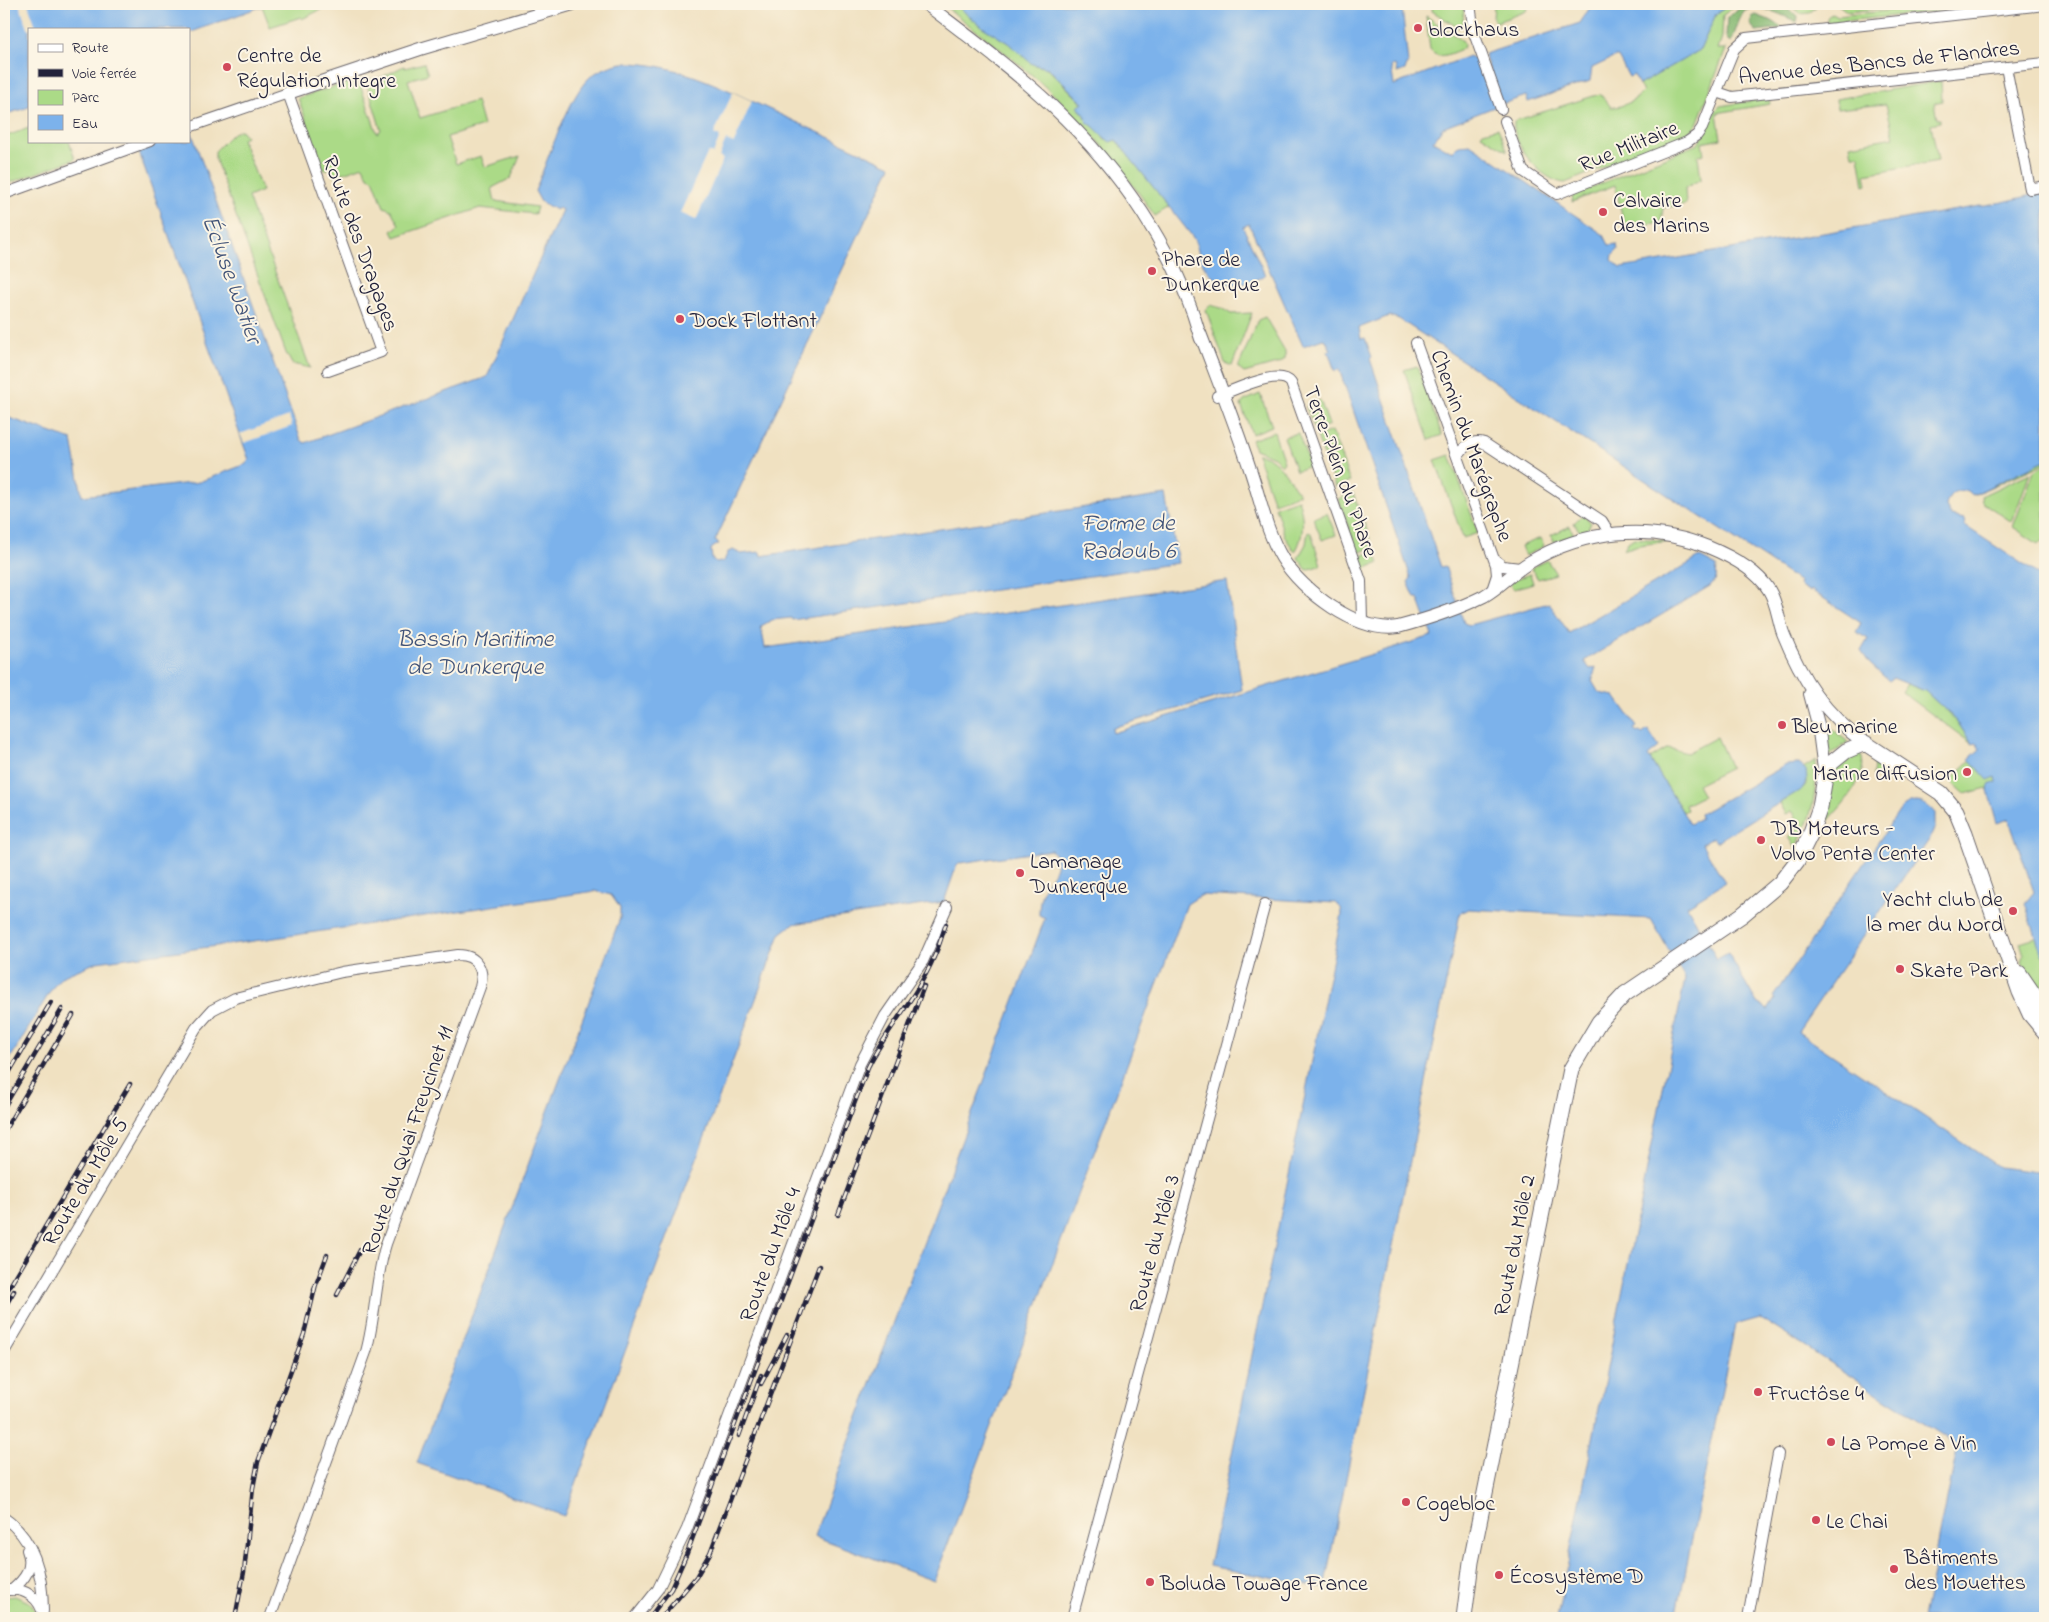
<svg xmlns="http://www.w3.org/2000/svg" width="2049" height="1622" viewBox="0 0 2049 1622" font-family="'Indie Flower',sans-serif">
<rect width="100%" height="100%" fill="#fcf5e5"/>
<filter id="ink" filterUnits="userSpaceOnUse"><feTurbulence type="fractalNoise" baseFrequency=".02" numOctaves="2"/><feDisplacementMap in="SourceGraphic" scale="10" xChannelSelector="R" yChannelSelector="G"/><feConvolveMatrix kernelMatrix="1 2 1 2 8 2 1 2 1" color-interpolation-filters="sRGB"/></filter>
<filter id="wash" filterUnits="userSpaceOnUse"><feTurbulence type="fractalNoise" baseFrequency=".0096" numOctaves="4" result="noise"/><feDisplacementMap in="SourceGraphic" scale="20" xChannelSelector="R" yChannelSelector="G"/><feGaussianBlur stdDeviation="1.12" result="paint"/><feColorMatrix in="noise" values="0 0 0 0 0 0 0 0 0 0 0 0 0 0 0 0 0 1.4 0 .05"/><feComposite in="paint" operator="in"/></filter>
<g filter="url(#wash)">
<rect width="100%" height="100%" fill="#f0e1c1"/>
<path fill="#abda87" stroke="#667e61" d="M268,4H332L302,19L301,17L270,27L262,6Z
M942,4H955L981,26L1008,43L1035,65L1047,68L1083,104L1078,108L1085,115L1087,122L1096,127L1105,139L1116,140L1169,207L1155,216C1119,164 1080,116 1032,75C1003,50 972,28 942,4Z
M1433,4H1464L1463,27H1457L1432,11Z
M1494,4H1529V5L1526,11L1497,22L1493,19Z
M1731,4H1738L1723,15L1722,37L1718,49H1726L1697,124L1689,133L1565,183C1541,181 1511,144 1514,121L1600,94L1611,107C1622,108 1636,100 1643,92L1639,85L1700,50L1716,14Z
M1787,4H1818L1810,13L1801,14Z
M1837,4H1927L1848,12Z
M1951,4H2008L1827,23V18L1831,13L1838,16Z
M1426,16L1463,41L1464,46L1462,49C1451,53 1438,61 1430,50Z
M424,63L428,74L408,80L420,118L476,101L483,126L447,137L456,164L481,156L485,167L520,156L511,178L492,188L495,201L537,207L535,214L480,208L395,237L392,231L399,225L391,210L384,207L373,179L368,177L363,166L335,176L331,168L324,170L298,98L358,79L377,133L381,130L366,81L382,77L404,66L405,68Z
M1941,81L1942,101L1934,103L1937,119H1940V122L1931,124L1938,161L1865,174L1867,185L1864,186L1859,155H1852L1850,145L1894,137L1886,104L1837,109L1836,99Z
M1769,98L1770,104L1717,113L1721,139L1702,143L1704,154L1698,156L1701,179L1685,188L1686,204L1663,208L1661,222L1625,228L1615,185L1572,202L1573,195L1698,144C1708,133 1709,115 1720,106Z
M29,128V141H69L75,159L4,185V137Z
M1498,128L1507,150V151L1481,135L1483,132Z
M241,130L246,136L242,139L262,191L248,197L310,368L292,364L286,353L215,158V151L233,133Z
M1210,305L1221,308L1231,314L1252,313L1232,366L1225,363L1206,310Z
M1265,317L1285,351V359L1280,363L1244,373L1238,368L1258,320Z
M1417,366L1442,435L1429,440L1404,370Z
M1260,394L1272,426L1252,434L1241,405L1244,401Z
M1320,400L1329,425L1315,430L1306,406Z
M1332,431L1350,482L1335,487L1317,436Z
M1274,432L1284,462L1282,465L1274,457L1255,449L1251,440Z
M1298,433L1310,466L1296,471L1284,437Z
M1257,454C1277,455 1289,479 1299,494L1274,503Z
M1450,455L1478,533L1463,538L1435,460Z
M2045,460V463L1973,495L1977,492Z
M2045,465V544L2041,541L2038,544L2013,527L2034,471Z
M2030,473L2012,522L1982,502L1981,496Z
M1353,493L1373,547L1358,553L1338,499Z
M1298,499C1304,517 1305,535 1295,552L1285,537L1275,507Z
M1327,513L1336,535L1322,540L1313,518Z
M1583,514L1591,523L1586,532H1580L1574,523Z
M1570,526L1574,535L1553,542L1551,535Z
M1308,531L1311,533L1321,565L1307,570L1298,558L1306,544Z
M1541,538L1544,546L1525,556L1521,546Z
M1634,538L1670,541L1639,545L1623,550L1628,542Z
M1374,551L1379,563L1364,569L1359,557Z
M1547,560L1556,574L1538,579L1531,568Z
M1530,574L1533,583L1514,589L1510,585L1515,579Z
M1907,684L1925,691L1956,720L1972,744L1902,692Z
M1823,721L1848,742L1828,757Z
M1717,737L1731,768L1697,785L1703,796L1685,805L1687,810L1683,812L1650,759L1668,748L1687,753Z
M1859,752C1874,773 1840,808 1826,823H1822L1829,787L1838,764Z
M1816,760C1817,795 1812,817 1796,848L1789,837L1801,825L1792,811L1786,814L1780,803L1806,785L1807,781L1803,768Z
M1874,760L1892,772L1891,774L1877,777L1873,776Z
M1971,760L1996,777L1997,782L1989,785L1988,791L1987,788L1965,794L1950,780Z
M2036,937L2045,959V996L2037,989L2022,962L2024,955L2020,942Z
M15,1596L31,1603L38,1618H4V1597Z"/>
<path fill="#88ba74" stroke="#556e58" d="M1745,4H1781L1798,17L1797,22C1783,16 1755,0 1743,13C1737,22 1736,34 1730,43L1726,37L1727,18Z
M1756,15L1772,21L1783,28L1756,31L1750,24L1752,17Z"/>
<path fill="#7cb2eb" stroke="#4f6a93" d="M4,4H268L189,33V29H29V107L4,115Z
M955,4H1400L1402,8L1408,63L1405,70L1397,73L1395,65L1391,66L1394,85L1469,56L1472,58L1480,56L1497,106L1443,127L1433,141L1452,152L1459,145L1470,144L1604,235L1609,245L1617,244L1618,250L1613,255L1612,260L1621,268L2003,202L2045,192V460L1973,495C1961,486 1948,491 1946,506L1951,516L1964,519L1965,526L2045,579V959L2041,952L2025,903L2034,892L2009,819L1997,823L1988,791L1989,785L1997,782L1996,777L1988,780L1969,759L1980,749L1977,743L1972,744L1956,720L1925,691L1893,678L1889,681L1870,664L1861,651L1868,639L1856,632L1861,623L1811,590L1810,592L1799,585L1800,582L1399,319L1389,316L1359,328L1361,339L1365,338L1372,357L1370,359L1441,567L1445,566L1464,623L1469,625L1549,603L1569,633L1700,557L1717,566L1716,579L1710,586L1584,661L1590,669L1596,667L1592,681L1599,693L1615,696L1637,727L1634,729L1637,733L1640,732L1642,734L1648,730L1659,747L1648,756L1690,824L1701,818L1700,814L1786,765L1799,764L1806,770L1807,781L1802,789L1716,842L1713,837L1702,844L1725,882L1687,906L1717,959L1728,953L1757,1003L1768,1010L1775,999L1773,997L1900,810C1912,798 1924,800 1935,813V829L1933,834L1798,1032L1999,1167L2045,1173V1618H1923L1957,1450L1956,1444L1760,1318L1735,1325L1676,1618H1557L1685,979L1651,919L1468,909L1460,913L1324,1588L1209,1566L1342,914L1341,908L1336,903L1201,895L1187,904L934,1581L814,1536L1045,918L1039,915C1039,906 1040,898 1043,890C1049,877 1065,864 1051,850L960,863L956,867L944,902L793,924L780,934L564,1516L417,1463L620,918V908L611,895L595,891L261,940L97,962L61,977L51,990L4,1069V416L72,440L82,496L199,482L246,464L249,460L135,141H189V125L301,440L305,443L487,377L562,210L559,208L556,210L541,202L535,191C546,164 569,96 589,78C596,71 613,64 623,63C677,62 730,91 777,113C815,131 853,148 891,166L715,541L719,543L711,549L712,559L717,563L724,561L728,552L733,550L741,554L760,552L761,556L1166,495L1178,563L792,620L791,618L772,620L761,626L765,648L1227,581L1242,690L1118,726L1112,729L1113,733L1432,636L1418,598H1415L1408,582L1411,578L1339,369L1335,371L1328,351L1331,350L1326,340L1323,339L1303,346L1249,224L1243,227L1265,275C1243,290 1214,287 1202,262C1197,253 1198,244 1192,236L1116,140L1110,142C1101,136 1096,127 1087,122L1085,115L1078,107L1083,103L1048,68L1032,64L1008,43L981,26Z
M1597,4H1731L1716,14L1700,50L1639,85L1634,75L1629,77L1618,57H1615L1592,68L1590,81L1528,102L1526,96L1502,104L1484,54L1580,23L1589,9Z"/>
<path fill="#f0e1c1" d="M19,4H28L37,29H29V31Z
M733,92L752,101L734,143L726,140L719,157L723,159L696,220L680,213L708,152L713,154L720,137L714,134Z
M289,416L292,426L244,443L240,434Z"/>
</g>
<g filter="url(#ink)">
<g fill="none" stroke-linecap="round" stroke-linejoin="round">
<defs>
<path id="minor" d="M1470,4L1474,33L1501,109
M2006,67L2030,189L2045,186
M1717,92L1732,97L2045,63
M1505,121L1523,171L1557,194L1687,142L1697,135L1702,128L1734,49L1746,38L2045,5
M189,127L288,93L381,352L328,371
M4,194L150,141
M1416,343L1496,565L1497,575L1492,590
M1217,396C1234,391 1279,367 1291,383L1361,581L1362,621
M1457,457C1463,447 1472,439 1484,443L1602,521L1610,534
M1494,559L1503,566L1520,568
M4,1352L196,1028L212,1010L235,998L342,972L458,955C477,955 485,970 480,987L386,1244C375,1279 376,1316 366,1352L270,1618
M4,1518C35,1539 43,1575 43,1611
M12,1590C25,1579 34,1568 27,1550
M4,1591C24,1586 41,1598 44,1618
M635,1618L658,1589L687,1529L860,1064L885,1016L923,961L947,907
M1072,1618L1265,904
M1748,1618L1778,1454"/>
<path id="tertiary" d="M926,4C969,37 1013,69 1052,106C1120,170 1176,250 1201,339
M288,93L420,49L573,4
M1200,333C1217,378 1235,423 1250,469C1260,498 1266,531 1282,558C1302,591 1357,633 1398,627C1424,620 1460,608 1484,596C1500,587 1513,572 1530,562C1583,530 1649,523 1708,547C1730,556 1756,569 1769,590C1777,603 1778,619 1783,633C1801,678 1825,715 1865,743
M1810,694L1818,724L1825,777"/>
<path id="secondary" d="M2019,973L2045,1011
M1464,1618L1471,1562L1571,1069L1599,1022L1625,994L1742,915L1780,883L1797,861L1810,835L1820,807L1825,777L1830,764L1846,751L1865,743L1941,793L1956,811L1965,833L2020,992L2030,1014L2045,1032"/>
</defs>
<use href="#minor" stroke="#6a656a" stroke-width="12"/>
<use href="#tertiary" stroke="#6a656a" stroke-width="14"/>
<use href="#secondary" stroke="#6a656a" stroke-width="17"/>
<use href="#minor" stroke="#fff" stroke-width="10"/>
<use href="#tertiary" stroke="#fff" stroke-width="12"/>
<use href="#secondary" stroke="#fff" stroke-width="15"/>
<defs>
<path id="rail" d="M4,1081L51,1002
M4,1107L62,1009
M4,1131L73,1015
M838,1215L924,986
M314,1290L327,1255
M337,1295L360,1250
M4,1296L130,1084
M4,1308L14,1291
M761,1384L787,1335
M739,1436L761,1375
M235,1618L244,1572L253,1488L258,1462L304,1334L316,1284
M649,1618L671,1589L687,1553L868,1067C887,1029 917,997 934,957C939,947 942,935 946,924
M661,1618L696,1577L710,1553L819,1266"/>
</defs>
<use href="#rail" stroke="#22223b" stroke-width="4.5"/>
<use href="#rail" stroke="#fcf5e5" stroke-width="2.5" stroke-dasharray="8" stroke-linecap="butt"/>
</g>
</g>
<g fill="#d1495b" stroke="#fcf5e5" stroke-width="2">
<circle cx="1418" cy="28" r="5"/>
<circle cx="227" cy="67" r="5"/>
<circle cx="1603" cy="212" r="5"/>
<circle cx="1152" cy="271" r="5"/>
<circle cx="680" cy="319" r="5"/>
<circle cx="1782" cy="725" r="5"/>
<circle cx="1967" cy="772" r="5"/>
<circle cx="1761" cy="840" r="5"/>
<circle cx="1020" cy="873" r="5"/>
<circle cx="2013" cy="911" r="5"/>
<circle cx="1900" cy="969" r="5"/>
<circle cx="1758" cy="1392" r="5"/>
<circle cx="1831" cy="1442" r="5"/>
<circle cx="1406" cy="1502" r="5"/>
<circle cx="1816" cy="1520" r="5"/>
<circle cx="1894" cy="1569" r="5"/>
<circle cx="1499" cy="1575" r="5"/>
<circle cx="1150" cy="1582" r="5"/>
</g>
<g text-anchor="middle" stroke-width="4" stroke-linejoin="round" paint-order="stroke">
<g font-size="22" fill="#22223b" stroke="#fcf5e5" text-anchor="start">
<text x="1428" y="36">blockhaus</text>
<text x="237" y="62">Centre de<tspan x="237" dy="25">Régulation Integre</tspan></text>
<text x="1613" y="207">Calvaire<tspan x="1613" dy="25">des Marins</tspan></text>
<text x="1162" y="266">Phare de<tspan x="1162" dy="25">Dunkerque</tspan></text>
<text x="690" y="327">Dock Flottant</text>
<text x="1792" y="733">Bleu marine</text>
<text x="1957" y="780" text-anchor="end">Marine diffusion</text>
<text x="1771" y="835">DB Moteurs -<tspan x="1771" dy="25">Volvo Penta Center</tspan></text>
<text x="1030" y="868">Lamanage<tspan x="1030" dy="25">Dunkerque</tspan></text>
<text x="2003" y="906" text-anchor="end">Yacht club de<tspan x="2003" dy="25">la mer du Nord</tspan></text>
<text x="1910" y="977">Skate Park</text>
<text x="1768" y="1400">Fructôse 4</text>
<text x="1841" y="1450">La Pompe à Vin</text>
<text x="1416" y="1510">Cogebloc</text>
<text x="1826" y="1528">Le Chai</text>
<text x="1904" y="1564">Bâtiments<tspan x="1904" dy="25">des Mouettes</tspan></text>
<text x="1509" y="1583">Écosystème D</text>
<text x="1160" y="1590">Boluda Towage France</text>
</g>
<g font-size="22" fill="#22223b" stroke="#fcf5e5">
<text transform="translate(1879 61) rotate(-6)" y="8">Avenue des Bancs de Flandres</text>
<text transform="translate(1628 145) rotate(-22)" y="8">Rue Militaire</text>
<text transform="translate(362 243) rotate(70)" y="8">Route des Dragages</text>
<text transform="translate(1473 445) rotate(70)" y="8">Chemin du Marégraphe</text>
<text transform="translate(1342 471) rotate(70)" y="8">Terre-Plein du Phare</text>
<text transform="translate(406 1140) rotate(-71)" y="8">Route du Quai Freycinet 11</text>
<text transform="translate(84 1181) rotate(-59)" y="8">Route du Môle 5</text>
<text transform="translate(1153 1243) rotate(-75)" y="8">Route du Môle 3</text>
<text transform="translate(1513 1245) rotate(-79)" y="8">Route du Môle 2</text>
<text transform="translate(769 1254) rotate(-70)" y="8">Route du Môle 4</text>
</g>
<g font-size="24" font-style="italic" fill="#425479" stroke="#fcf5e5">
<text transform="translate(233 279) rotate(70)" y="8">Écluse Watier</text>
<text x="1128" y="530">Forme de<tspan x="1128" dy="28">Radoub 6</tspan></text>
<text x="475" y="646">Bassin Maritime<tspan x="475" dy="28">de Dunkerque</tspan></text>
</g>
</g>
<rect width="2049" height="1622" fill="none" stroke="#fcf5e5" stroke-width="20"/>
<rect x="28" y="28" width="162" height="115" fill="#fcf5e5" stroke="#a5a1a1"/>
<rect x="38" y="44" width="25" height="8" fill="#ffffff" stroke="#a5a1a1"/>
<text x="72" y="52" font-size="15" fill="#22223b">Route</text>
<rect x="38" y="69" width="25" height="8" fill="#22223b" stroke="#a5a1a1"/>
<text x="72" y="78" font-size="15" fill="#22223b">Voie ferrée</text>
<rect x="38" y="90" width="25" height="15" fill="#abda87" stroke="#a5a1a1"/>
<text x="72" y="102" font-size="15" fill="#22223b">Parc</text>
<rect x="38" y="115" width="25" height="15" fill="#7cb2eb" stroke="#a5a1a1"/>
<text x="72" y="128" font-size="15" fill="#22223b">Eau</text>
</svg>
